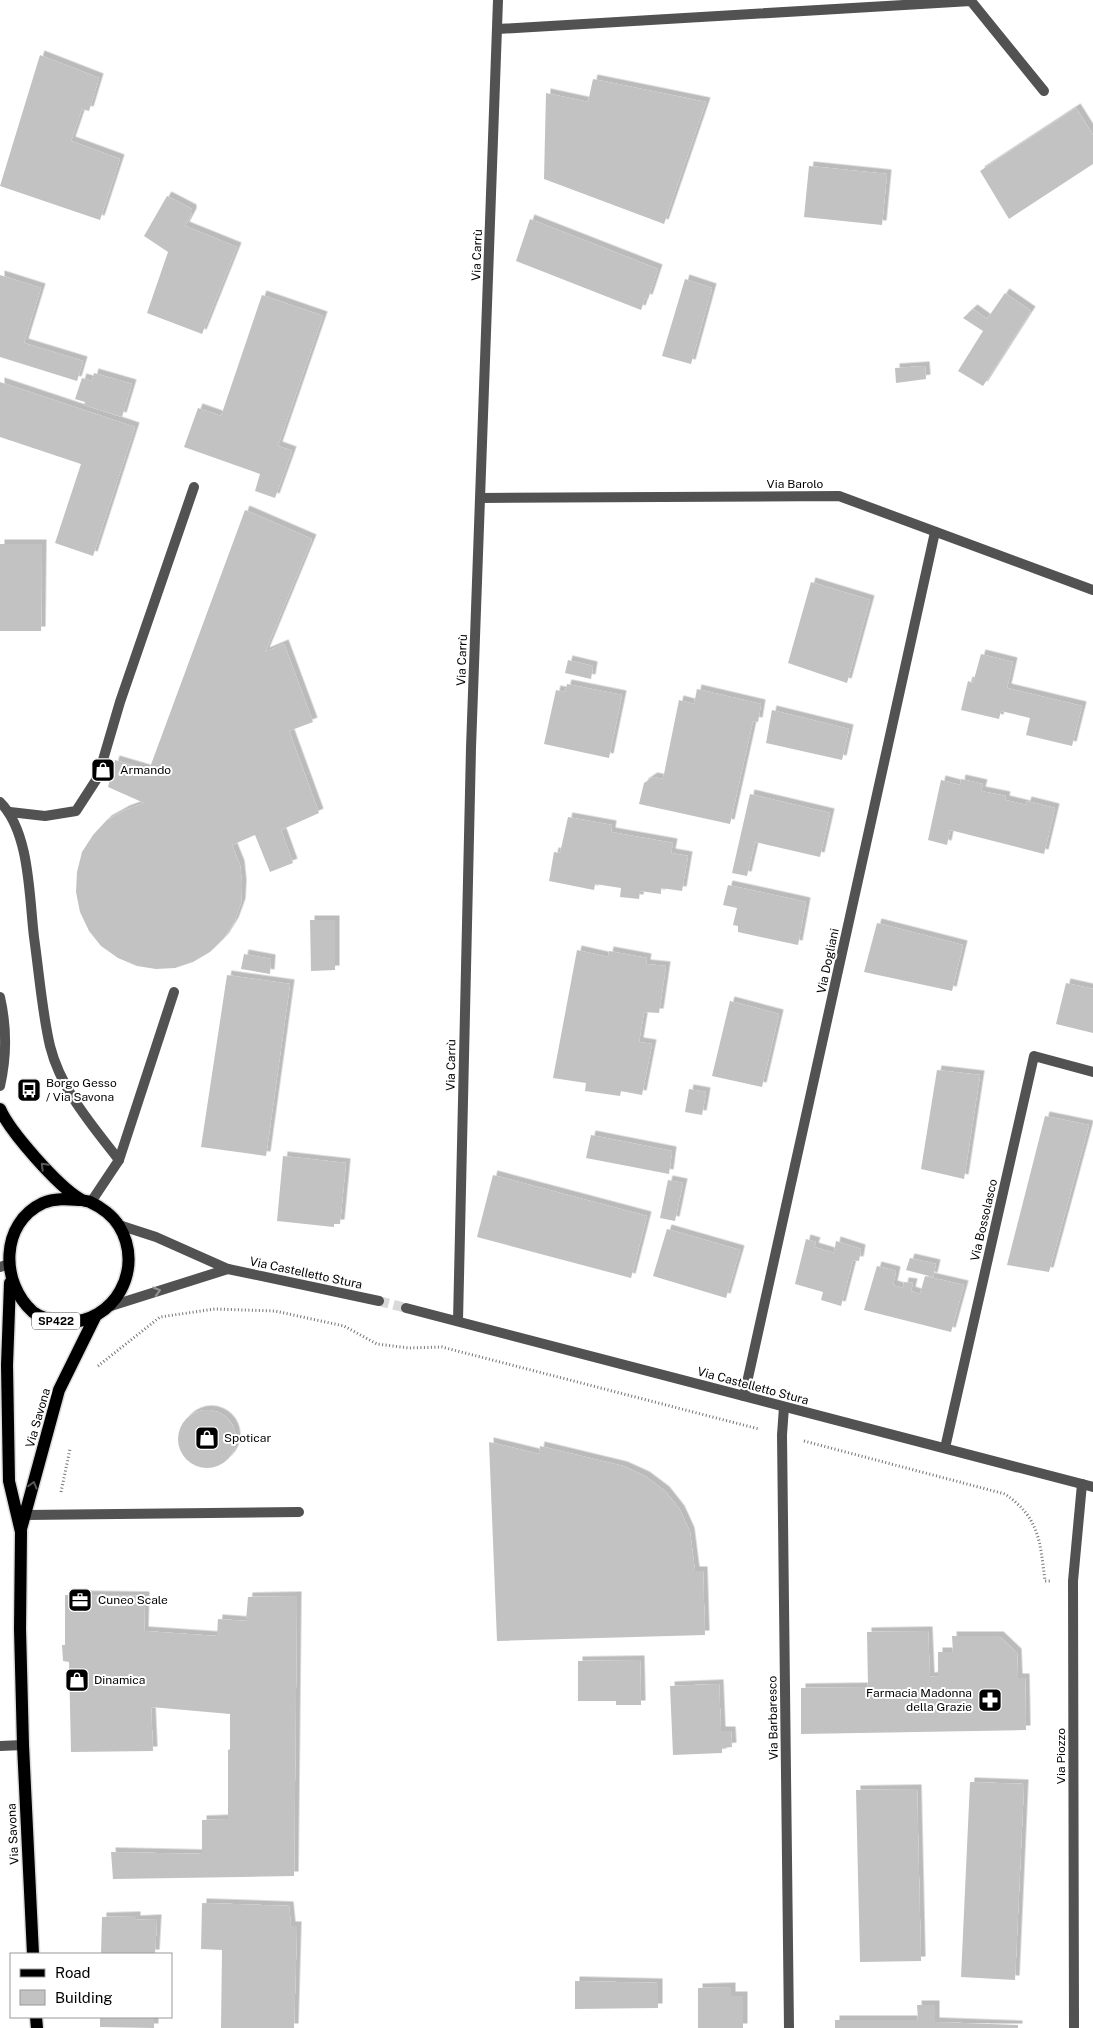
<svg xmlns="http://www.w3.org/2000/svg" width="1093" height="2028" font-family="'Public Sans',sans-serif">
	<defs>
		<filter id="shadow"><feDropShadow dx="4.5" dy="-4.5" stdDeviation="0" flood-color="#0004"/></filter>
	</defs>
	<rect width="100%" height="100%" fill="#fff"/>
	<g fill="#c2c2c2" filter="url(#shadow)">
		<polygon points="40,55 99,78 89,111 82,109 71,141 120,159 100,220 0,186"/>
		<polygon points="593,79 706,102 664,224 544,179 546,93 588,102"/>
		<polygon points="1076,108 1093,135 1093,164 1009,219 980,171"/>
		<polygon points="809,166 887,174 882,225 804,217"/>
		<polygon points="167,196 192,209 192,213 185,226 237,247 202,334 147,313 168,252 144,236"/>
		<polygon points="530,219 658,269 648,299 645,298 641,310 516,261"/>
		<polygon points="0,275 41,288 24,343 83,361 77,381 0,357"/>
		<polygon points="685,279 712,288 691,364 662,356"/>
		<polygon points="1005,293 1031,311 983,386 958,371 983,331 963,318 973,309 987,319"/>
		<polygon points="262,295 323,316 278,446 292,451 275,498 255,491 260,474 184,447 198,408 221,416"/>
		<polygon points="925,366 926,379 896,383 895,368"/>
		<polygon points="94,373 132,384 122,417 84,405 85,402 75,399 82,378 92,381"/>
		<polygon points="0,382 135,427 93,556 55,543 81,464 0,437"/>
		<polygon points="245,510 312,539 265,652 284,644 313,722 289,731 319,813 281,830 293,863 270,872 255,835 232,845 240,865 242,884 241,903 234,922 224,938 210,952 193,962 175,968 156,969 137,966 118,958 101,946 89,931 80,912 76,892 77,872 82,852 93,835 107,820 125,810 144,803 108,787 115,760 149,770"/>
		<polygon points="0,544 42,544 41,631 0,631"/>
		<polygon points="811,582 870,600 847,683 788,663"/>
		<polygon points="981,654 1013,662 1007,688 1082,706 1072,746 1026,735 1030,718 1001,711 999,719 961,710 968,681 973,683"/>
		<polygon points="568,660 593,666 591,679 565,673"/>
		<polygon points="567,684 622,695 609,758 544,744 556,690 565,692"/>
		<polygon points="697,689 761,704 758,722 753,721 730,824 639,804 644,783 653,777 663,779 679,700 694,704"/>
		<polygon points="772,710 849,729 842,760 766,743"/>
		<polygon points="961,779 983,784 981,791 1006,796 1005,800 1026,805 1027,801 1055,808 1044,854 950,830 947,845 928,840 941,780 960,785"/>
		<polygon points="750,794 830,813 820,857 755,842 747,876 732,873"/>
		<polygon points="568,817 612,825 611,832 673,843 671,853 688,856 682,891 661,888 661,894 640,891 639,899 620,897 621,888 595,884 594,890 549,881 554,852 560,853"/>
		<polygon points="728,885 806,902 798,945 738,932 738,926 733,925 737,908 723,905"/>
		<polygon points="310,920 335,920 335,970 311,971"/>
		<polygon points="877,923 963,945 952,991 864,972"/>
		<polygon points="577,950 608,957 609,951 647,958 646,964 666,966 659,1013 644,1012 639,1042 652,1044 642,1095 621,1091 620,1096 585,1091 586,1083 553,1078"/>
		<polygon points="244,954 271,959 270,974 241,969"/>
		<polygon points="227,975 290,984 266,1156 201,1147"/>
		<polygon points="1066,983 1093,989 1093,1033 1056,1024"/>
		<polygon points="730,1001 779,1014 762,1087 712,1076"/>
		<polygon points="937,1070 980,1075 964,1179 921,1169"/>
		<polygon points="689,1089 706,1092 702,1115 685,1112"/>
		<polygon points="1045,1116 1089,1125 1049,1272 1007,1265"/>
		<polygon points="591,1135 672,1151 669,1174 586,1158"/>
		<polygon points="283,1156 346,1163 340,1224 334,1224 334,1227 277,1221"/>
		<polygon points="493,1175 647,1216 631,1278 477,1237"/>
		<polygon points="668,1180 683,1183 675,1221 660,1218"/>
		<polygon points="667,1229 740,1250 726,1298 653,1276"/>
		<polygon points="806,1239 816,1242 814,1247 834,1253 836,1241 861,1249 859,1261 853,1260 841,1306 821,1300 823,1292 795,1284"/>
		<polygon points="910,1258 936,1264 933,1277 906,1270"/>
		<polygon points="877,1266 896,1271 893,1285 903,1288 904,1282 913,1283 911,1291 920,1294 925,1276 964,1285 951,1332 864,1310"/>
		<circle cx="207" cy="1439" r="29"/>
		<polygon points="489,1442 539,1454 540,1446 623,1466 645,1476 665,1491 680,1510 690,1532 695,1571 703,1571 705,1635 497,1641"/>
		<polygon points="65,1595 145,1596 144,1631 217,1636 218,1619 246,1621 248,1597 297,1596 294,1876 113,1879 111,1852 202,1854 202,1820 228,1819 228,1750 230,1749 230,1714 151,1707 153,1751 71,1752 69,1662 63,1661 62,1645 65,1645"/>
		<polygon points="928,1631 930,1677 938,1676 938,1652 953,1652 952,1636 999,1636 1017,1653 1018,1678 1025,1678 1026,1730 801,1734 801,1688 868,1687 867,1632"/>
		<polygon points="640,1660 641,1705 616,1705 616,1701 578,1701 578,1661"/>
		<polygon points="719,1684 721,1731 731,1731 732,1747 722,1748 722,1753 673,1755 670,1686"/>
		<polygon points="970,1782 1024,1784 1015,1980 961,1977"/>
		<polygon points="917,1789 921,1961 860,1962 856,1790"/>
		<polygon points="202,1903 289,1906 291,1926 297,1926 294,2028 221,2028 222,1950 201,1949"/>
		<polygon points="136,1916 136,1920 157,1919 155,1954 101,1954 102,1917"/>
		<polygon points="575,1981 658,1983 658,2008 575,2009"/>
		<polygon points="731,1987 731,1996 743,1996 743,2028 698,2028 698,1988"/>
		<polygon points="917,2005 935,2005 935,2022 1018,2025 1018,2028 835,2028 835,2020 918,2020"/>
		<polygon points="100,2017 154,2017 154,2028 100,2027"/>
	</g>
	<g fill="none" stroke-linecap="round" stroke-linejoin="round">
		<polyline stroke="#d9d9d9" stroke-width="10" stroke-dasharray="10 5" stroke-linecap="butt" points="379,1301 406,1308"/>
		<g stroke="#dbdbdb" stroke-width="15">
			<g id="primary">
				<path d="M0,1109c10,23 58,77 80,90 3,2 7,2 10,3 11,5 23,14 29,24 26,42 -4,98 -54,96 -10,-1 -23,-3 -32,-10 -33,-29 -33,-89 10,-109 12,-5 24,-4 37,-3"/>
				<polyline points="10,1283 7,1365 9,1481 21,1532 20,1629 23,1745 33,1954"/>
				<polyline points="21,1529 59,1390 95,1317"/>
				<polyline points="36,2017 37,2028"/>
			</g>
		</g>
		<g stroke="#747474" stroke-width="3" stroke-dasharray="1 2.5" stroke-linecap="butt">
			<polyline points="98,1366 160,1317 215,1309 275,1311 344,1326 377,1344 409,1348 442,1347 759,1429"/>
			<path d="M804,1441l201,53c35,24 35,48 40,87h5"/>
			<polyline points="61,1492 70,1449"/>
		</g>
		<g stroke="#525252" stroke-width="10">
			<polyline points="498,29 971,1 1044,91"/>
			<path d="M0,802c30,30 29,94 34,135 5,35 8,75 16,109 11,44 42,79 69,114"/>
			<polyline points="10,812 45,816 76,811 98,777 120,702 194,487"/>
			<path d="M0,997c7,31 7,59 0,89"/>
			<polyline points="91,1202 119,1160 174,992"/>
			<polyline points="0,1267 6,1265"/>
			<polyline points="25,1515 299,1512"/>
		</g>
		<g stroke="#525252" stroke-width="10">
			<polyline points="481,498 839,496 1093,590"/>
			<polyline points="458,1321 471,748 498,0"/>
			<polyline points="744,1396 935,532"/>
			<polyline points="784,1407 782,1435 789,2028"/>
			<polyline points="945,1448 1034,1056 1093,1072"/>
			<polyline points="0,1746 23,1745"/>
			<polyline points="1074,2028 1073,1581 1082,1484"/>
		</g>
		<g stroke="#525252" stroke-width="10">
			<polyline points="119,1225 156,1237 228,1269 379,1301"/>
			<polyline points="111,1306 228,1269"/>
			<polyline points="406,1308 1093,1487"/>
		</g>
		<use href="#primary" stroke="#000" stroke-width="12"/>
	</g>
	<defs><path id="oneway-chevron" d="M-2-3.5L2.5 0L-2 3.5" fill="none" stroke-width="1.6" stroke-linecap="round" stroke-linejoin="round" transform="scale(1.25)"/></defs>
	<g stroke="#595959">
		<use href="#oneway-chevron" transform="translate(44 1166) rotate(-135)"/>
		<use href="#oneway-chevron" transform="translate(33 1485) rotate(-75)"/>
	</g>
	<use stroke="#979797" href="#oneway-chevron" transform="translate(157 1291) rotate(-17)"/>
	<defs>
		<g id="shop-square" transform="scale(1.25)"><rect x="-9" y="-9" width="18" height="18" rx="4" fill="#000" stroke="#fff"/><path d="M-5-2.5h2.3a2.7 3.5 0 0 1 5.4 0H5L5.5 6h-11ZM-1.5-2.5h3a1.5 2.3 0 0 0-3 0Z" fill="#fff"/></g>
		<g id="bus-square" transform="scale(1.25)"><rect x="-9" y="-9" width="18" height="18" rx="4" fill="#000" stroke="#fff"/><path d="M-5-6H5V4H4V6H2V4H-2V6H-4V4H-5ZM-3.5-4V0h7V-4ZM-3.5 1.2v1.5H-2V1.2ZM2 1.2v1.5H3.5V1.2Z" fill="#fff"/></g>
		<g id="office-square" transform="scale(1.25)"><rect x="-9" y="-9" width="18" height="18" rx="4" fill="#000" stroke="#fff"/><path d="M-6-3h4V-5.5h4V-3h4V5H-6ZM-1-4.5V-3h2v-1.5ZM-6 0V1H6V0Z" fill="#fff"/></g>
		<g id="pharmacy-square" transform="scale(1.25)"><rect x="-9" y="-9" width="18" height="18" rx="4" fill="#000" stroke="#fff"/><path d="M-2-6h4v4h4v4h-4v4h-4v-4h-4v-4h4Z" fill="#fff"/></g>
	</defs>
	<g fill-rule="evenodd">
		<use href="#shop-square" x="103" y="770"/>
		<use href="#bus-square" x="29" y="1090"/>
		<use href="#shop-square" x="207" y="1438"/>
		<use href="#office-square" x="80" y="1600"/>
		<use href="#shop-square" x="77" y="1680"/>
		<use href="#pharmacy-square" x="990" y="1700"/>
	</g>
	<g text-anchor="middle" stroke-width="4" stroke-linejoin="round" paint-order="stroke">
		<rect fill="#fff" stroke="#4c4c4c" stroke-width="1" x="32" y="1312.5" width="48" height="17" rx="4"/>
		<g font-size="11" font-weight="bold" fill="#000">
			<text x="56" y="1325">SP422</text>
		</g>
		<g font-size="12" fill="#000" stroke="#fff">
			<text transform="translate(477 255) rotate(-88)" y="4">Via Carrù</text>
			<text x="795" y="488">Via Barolo</text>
			<text transform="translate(462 660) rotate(-88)" y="4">Via Carrù</text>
			<text transform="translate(828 961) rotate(-78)" y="4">Via Dogliani</text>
			<text transform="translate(451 1065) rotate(-89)" y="4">Via Carrù</text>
			<text transform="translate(984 1220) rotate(-77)" y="4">Via Bossolasco</text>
			<text transform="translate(306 1273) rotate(12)" y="4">Via Castelletto Stura</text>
			<text transform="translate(753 1386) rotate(15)" y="4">Via Castelletto Stura</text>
			<text transform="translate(38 1418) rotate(-74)" y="4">Via Savona</text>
			<text transform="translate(773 1718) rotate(-91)" y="4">Via Barbaresco</text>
			<text transform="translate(1061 1756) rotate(-90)" y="4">Via Piozzo</text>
			<text transform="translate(13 1834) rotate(-93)" y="4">Via Savona</text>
		</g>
		<g font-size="12" fill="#000" stroke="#fff" text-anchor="start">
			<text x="120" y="774">Armando</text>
			<text x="46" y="1087">Borgo Gesso<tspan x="46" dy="14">/ Via Savona</tspan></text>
			<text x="224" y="1442">Spoticar</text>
			<text x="98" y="1604">Cuneo Scale</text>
			<text x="94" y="1684">Dinamica</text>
			<text x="972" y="1697" text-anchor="end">Farmacia Madonna<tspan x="972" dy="14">della Grazie</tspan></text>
		</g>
	</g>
	<rect x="10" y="1953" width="162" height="65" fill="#ffffff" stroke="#999999"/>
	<rect x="20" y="1969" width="25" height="8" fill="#000000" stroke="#999999"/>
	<text x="55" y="1978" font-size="15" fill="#000000">Road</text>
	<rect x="20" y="1990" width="25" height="15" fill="#c2c2c2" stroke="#999999"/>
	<text x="55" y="2003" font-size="15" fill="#000000">Building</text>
</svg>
